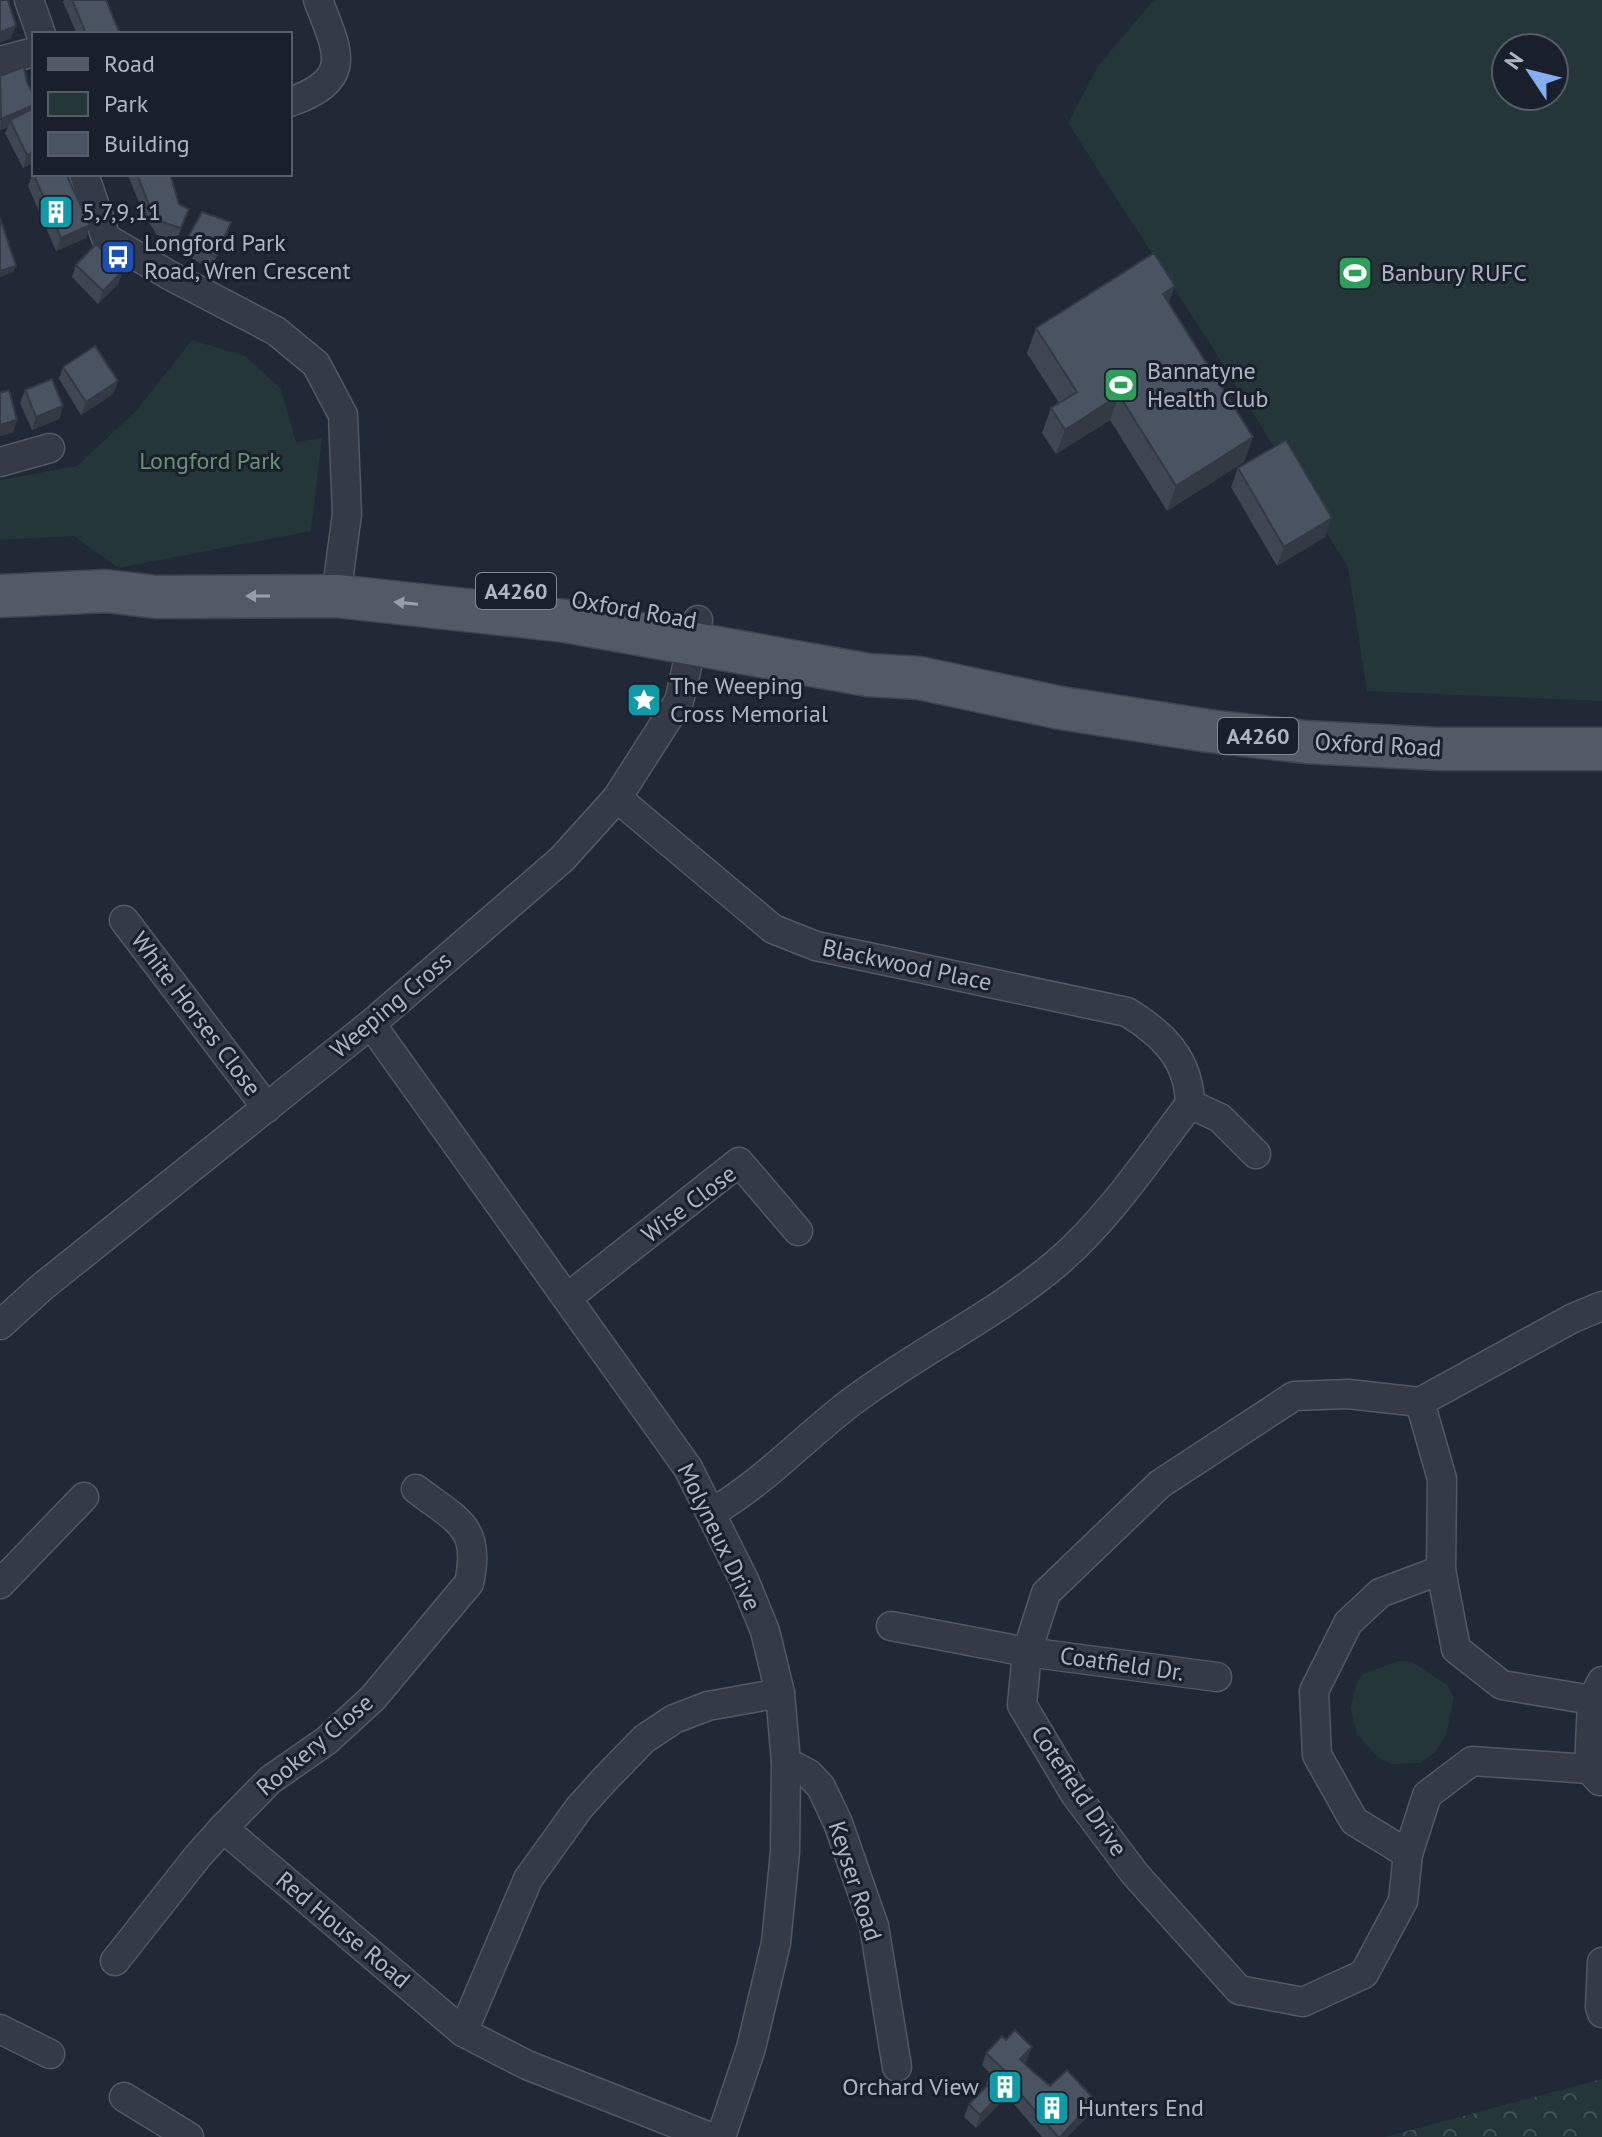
<svg xmlns="http://www.w3.org/2000/svg" width="1602" height="2137" font-family="'PT Sans',sans-serif">
	<defs>
		<pattern id="forest-crowns" width="20" height="18" patternUnits="userSpaceOnUse" patternTransform="scale(2)"><rect width="20" height="18" fill="#243638"/><path d="M2 6a3 3 0 1 1 6 0M12 15a3 3 0 1 1 6 0" fill="none" stroke="#415153"/></pattern>
	</defs>
	<rect width="100%" height="100%" fill="#212936"/>
	<polygon fill="url(#forest-crowns)" points="1602,2079 1602,2137 1385,2137"/>
	<g fill="#243638" fill-rule="evenodd">
		<path d="M1154,0h448v701l-235,-10 -19,-124 -136,-220 -144,-224 30,-57zM1506,48h48v48h-48z"/>
		<polygon points="192,340 245,356 281,389 296,442 322,438 311,531 118,568 74,536 0,540 0,480 77,466 137,410"/>
		<polygon points="1398,1661 1412,1662 1448,1686 1454,1697 1446,1735 1435,1752 1421,1763 1391,1764 1378,1757 1357,1734 1350,1708 1357,1682 1363,1674"/>
	</g>
	<g fill="none" stroke-linecap="round" stroke-linejoin="round">
		<g stroke="#525964" stroke-width="31">
			<g id="street">
				<polyline points="29,0 41,34"/>
				<polyline points="0,61 34,52"/>
				<path d="M290,102c65,-23 48,-50 28,-102"/>
				<polyline points="84,174 106,238 169,275 276,331 316,364 343,415 347,514 336,596"/>
				<polyline points="0,462 50,448"/>
				<path d="M617,798l156,131 43,17 311,66c36,22 62,47 63,92 -42,55 -80,113 -133,159 -64,54 -141,90 -207,140 -47,36 -87,80 -139,110"/>
				<polyline points="124,920 267,1108"/>
				<polyline points="371,1024 688,1468 745,1582 765,1631 780,1693 786,1762 785,1852 776,1943 751,2048 721,2137"/>
				<polyline points="1190,1104 1220,1118 1256,1154"/>
				<polyline points="567,1298 739,1162 798,1231"/>
				<polyline points="0,1325 42,1287 371,1024 562,859 617,798 679,701 698,620"/>
				<polyline points="1420,1402 1442,1479 1441,1570"/>
				<polyline points="0,1584 84,1497"/>
				<polyline points="891,1626 1027,1652 1217,1677"/>
				<polyline points="786,1762 809,1774 821,1787 838,1823 874,1926 897,2067"/>
				<polyline points="1589,1769 1472,1761 1427,1795 1408,1854 1354,1821 1317,1755 1314,1691 1348,1623 1380,1593 1441,1570 1456,1649 1502,1685 1592,1700"/>
				<polyline points="1600,1781 1589,1769 1592,1700 1602,1681"/>
				<polyline points="223,1828 463,2032"/>
				<polyline points="1408,1854 1403,1901 1364,1974 1303,2002 1239,1990 1135,1874 1075,1794 1022,1705 1027,1652 1046,1593 1160,1484 1294,1396 1348,1394 1420,1402 1573,1318 1602,1306"/>
				<path d="M115,1961l83,-105 25,-28 47,-48 56,-39 47,-43 96,-115c13,-57 -13,-63 -53,-94"/>
				<polyline points="1602,1962 1600,2007 1602,2013"/>
				<polyline points="0,2029 50,2054"/>
				<polyline points="124,2097 189,2137"/>
				<polyline points="710,2137 527,2065 463,2032 528,1879 579,1808 606,1778 644,1739 674,1719 708,1706 780,1693"/>
			</g>
		</g>
		<g stroke="#3e4450" stroke-width="45">
			<polyline id="primary" points="0,596 106,591 156,597 336,596 566,621 868,675 919,678 1061,708 1209,731 1306,742 1439,749 1602,749"/>
		</g>
		<use href="#street" stroke="#343b46" stroke-width="28"/>
		<use href="#primary" stroke="#525a66" stroke-width="42"/>
	</g>
	<g fill="#3f4753">
		<polygon points="64,0 106,0 120,34 77,34 63,2"/>
		<polygon points="0,76 27,82 34,97 34,162 23,168 5,133 8,127 0,130"/>
		<polygon points="33,173 90,225 86,238 56,251 28,186"/>
		<polygon points="130,174 170,174 184,222 176,241 157,235 145,217 129,178"/>
		<polygon points="231,222 211,270 182,252 187,239"/>
		<polygon points="76,265 123,271 118,284 98,304 72,277"/>
		<polygon points="1169,303 1244,462 1167,511 1110,420 1056,454 1042,433 1051,408 1059,403 1027,353 1036,328"/>
		<polygon points="63,367 118,381 113,394 81,415 59,379"/>
		<polygon points="25,390 63,406 59,419 32,430 20,403"/>
		<polygon points="1238,468 1325,537 1277,566 1231,487"/>
		<polygon points="1006,2040 1027,2060 1024,2063 1050,2086 1095,2100 1091,2113 1067,2137 1042,2137 1013,2103 1013,2090 976,2128 964,2117 969,2104 985,2088 988,2079 992,2075 982,2065 986,2053"/>
	</g>
	<g fill="#333a44">
		<polygon points="16,26 11,38 0,43 0,32"/>
		<polygon points="34,105 34,112 10,120 8,127 0,130 1,119"/>
		<polygon points="34,152 34,162 23,168 27,155"/>
		<polygon points="90,225 86,238 56,251 61,238"/>
		<polygon points="16,266 14,272 0,277 0,271"/>
		<polygon points="123,271 118,284 98,304 103,291"/>
		<polygon points="1175,286 1166,311 1163,294"/>
		<polygon points="118,381 113,394 81,415 86,402"/>
		<polygon points="1119,395 1110,420 1056,454 1065,430"/>
		<polygon points="63,406 59,419 32,430 36,417"/>
		<polygon points="17,420 13,433 0,436 0,425"/>
		<polygon points="1253,437 1244,462 1167,511 1176,486"/>
		<polygon points="1332,518 1325,537 1277,566 1284,547"/>
		<polygon points="1032,2047 1027,2060 1015,2072 1020,2059"/>
		<polygon points="1018,2077 1013,2090 976,2128 980,2115"/>
		<polygon points="1095,2100 1091,2113 1067,2137 1060,2137"/>
	</g>
	<g fill="#495361" stroke="#333a44" stroke-width="2">
		<polygon points="0,0 8,0 16,26 0,32"/>
		<polygon points="72,0 106,0 120,34 86,34"/>
		<polygon points="24,67 27,82 34,97 34,105 1,119 0,76"/>
		<polygon points="34,108 34,152 27,155 10,120"/>
		<polygon points="33,173 66,174 90,225 61,238"/>
		<polygon points="137,174 170,174 179,204 189,209 181,228 162,222 149,205"/>
		<polygon points="202,212 231,222 216,257 187,239"/>
		<polygon points="0,218 16,266 0,271"/>
		<polygon points="96,244 123,271 103,291 76,265"/>
		<polygon points="1154,253 1175,286 1163,294 1253,437 1176,486 1119,395 1065,430 1051,408 1077,392 1036,328"/>
		<polygon points="95,346 118,381 86,402 63,367"/>
		<polygon points="52,379 63,406 36,417 25,390"/>
		<polygon points="9,390 17,420 0,425 0,393"/>
		<polygon points="1286,440 1332,518 1284,547 1238,468"/>
		<polygon points="1015,2030 1032,2047 1020,2059 1028,2067 1050,2086 1067,2070 1095,2100 1060,2137 1058,2137 1018,2091 1018,2077 980,2115 969,2104 991,2082 988,2079 995,2072 998,2076 1004,2070 986,2053 1002,2036 1006,2040"/>
	</g>
	<defs><path id="oneway-solid" d="M-6-.8H1V-3.2L6.5 0L1 3.2V.8H-6Z" transform="scale(2)"/></defs>
	<g fill="#979fac">
		<use href="#oneway-solid" transform="translate(258 596) rotate(180)"/>
		<use href="#oneway-solid" transform="translate(406 603) rotate(-174)"/>
	</g>
	<defs>
		<g id="building-square" transform="scale(1.8)"><rect x="-9" y="-9" width="18" height="18" rx="4" fill="#0f9aa8" stroke="#1a202b"/><path d="M-4-6H4V6H1V3H-1V6H-4ZM-2.5-4.3h1.7v1.8h-1.7ZM.8-4.3h1.7v1.8H.8ZM-2.5-1h1.7V.8h-1.7ZM.8-1h1.7V.8H.8Z" fill="#fff"/></g>
		<g id="bus-square" transform="scale(1.8)"><rect x="-9" y="-9" width="18" height="18" rx="4" fill="#1a4fb4" stroke="#1a202b"/><path d="M-5-6H5V4H4V6H2V4H-2V6H-4V4H-5ZM-3.5-4V0h7V-4ZM-3.5 1.2v1.5H-2V1.2ZM2 1.2v1.5H3.5V1.2Z" fill="#fff"/></g>
		<g id="stadium-square" transform="scale(1.8)"><rect x="-9" y="-9" width="18" height="18" rx="4" fill="#2e9e5b" stroke="#1a202b"/><path d="M0-5a6.5 5 0 1 0 0 10a6.5 5 0 1 0 0-10ZM-3.5-1.8h7v3.6h-7Z" fill="#fff"/></g>
		<g id="sight-square" transform="scale(1.8)"><rect x="-9" y="-9" width="18" height="18" rx="4" fill="#0f9aa8" stroke="#1a202b"/><path d="M0-6L1.8-2.2L6-1.7L2.9 1.2L3.7 5.4L0 3.3L-3.7 5.4L-2.9 1.2L-6-1.7L-1.8-2.2Z" fill="#fff"/></g>
	</defs>
	<g fill-rule="evenodd">
		<use href="#building-square" x="56" y="212"/>
		<use href="#bus-square" x="118" y="257"/>
		<use href="#stadium-square" x="1355" y="273"/>
		<use href="#stadium-square" x="1121" y="385"/>
		<use href="#sight-square" x="644" y="700"/>
		<use href="#building-square" x="1005" y="2087"/>
		<use href="#building-square" x="1052" y="2108"/>
	</g>
	<g text-anchor="middle" stroke-width="6" stroke-linejoin="round" paint-order="stroke">
		<g fill="#1a202b" stroke="#828995" stroke-width="2">
			<rect x="476" y="573" width="80" height="36" rx="6"/>
			<rect x="1218" y="718" width="80" height="36" rx="6"/>
		</g>
		<g font-size="22" font-weight="bold" fill="#aeb6c3">
			<text x="516" y="599">A4260</text>
			<text x="1258" y="744">A4260</text>
		</g>
		<g font-size="24" fill="#aeb6c3" stroke="#1a202b" text-anchor="start">
			<text x="82" y="220">5,7,9,11</text>
			<text x="144" y="251">Longford Park<tspan x="144" dy="28">Road, Wren Crescent</tspan></text>
			<text x="1381" y="281">Banbury RUFC</text>
			<text x="1147" y="379">Bannatyne<tspan x="1147" dy="28">Health Club</tspan></text>
			<text x="670" y="694">The Weeping<tspan x="670" dy="28">Cross Memorial</tspan></text>
			<text x="979" y="2095" text-anchor="end">Orchard View</text>
			<text x="1078" y="2116">Hunters End</text>
		</g>
		<g font-size="24" fill="#689272" stroke="#1a202b">
			<text x="210" y="469">Longford Park</text>
		</g>
		<g font-size="24" fill="#aeb6c3" stroke="#1a202b">
			<text transform="translate(634 610) rotate(10)" y="8">Oxford Road</text>
			<text transform="translate(1378 745) rotate(3)" y="8">Oxford Road</text>
			<text transform="translate(907 965) rotate(12)" y="8">Blackwood Place</text>
			<text transform="translate(391 1005) rotate(-40)" y="8">Weeping Cross</text>
			<text transform="translate(196 1014) rotate(53)" y="8">White Horses Close</text>
			<text transform="translate(689 1204) rotate(-37)" y="8">Wise Close</text>
			<text transform="translate(719 1537) rotate(64)" y="8">Molyneux Drive</text>
			<text transform="translate(1122 1664) rotate(8)" y="8">Coatfield Dr.</text>
			<text transform="translate(315 1745) rotate(-40)" y="8">Rookery Close</text>
			<text transform="translate(1079 1791) rotate(56)" y="8">Cotefield Drive</text>
			<text transform="translate(855 1881) rotate(72)" y="8">Keyser Road</text>
			<text transform="translate(343 1930) rotate(40)" y="8">Red House Road</text>
		</g>
	</g>
	<rect x="32" y="32" width="260" height="144" fill="#1a202b" stroke="#555c68" stroke-width="2"/>
	<rect x="48" y="58" width="40" height="12" fill="#525a66" stroke="#555c68" stroke-width="2"/>
	<text x="104" y="72" font-size="24" fill="#aeb6c3">Road</text>
	<rect x="48" y="92" width="40" height="24" fill="#243638" stroke="#555c68" stroke-width="2"/>
	<text x="104" y="112" font-size="24" fill="#aeb6c3">Park</text>
	<rect x="48" y="132" width="40" height="24" fill="#495361" stroke="#555c68" stroke-width="2"/>
	<text x="104" y="152" font-size="24" fill="#aeb6c3">Building</text>
	<g transform="translate(1530 72) rotate(305)"><circle r="38" fill="#1a202b" stroke="#555c68" stroke-width="2"/>
	<path d="M0-6L14 30L0 20L-14 30Z" fill="#85adf1"/>
	<text y="-12" font-size="22" font-weight="bold" text-anchor="middle" fill="#aeb6c3">N</text>
	</g>
</svg>
